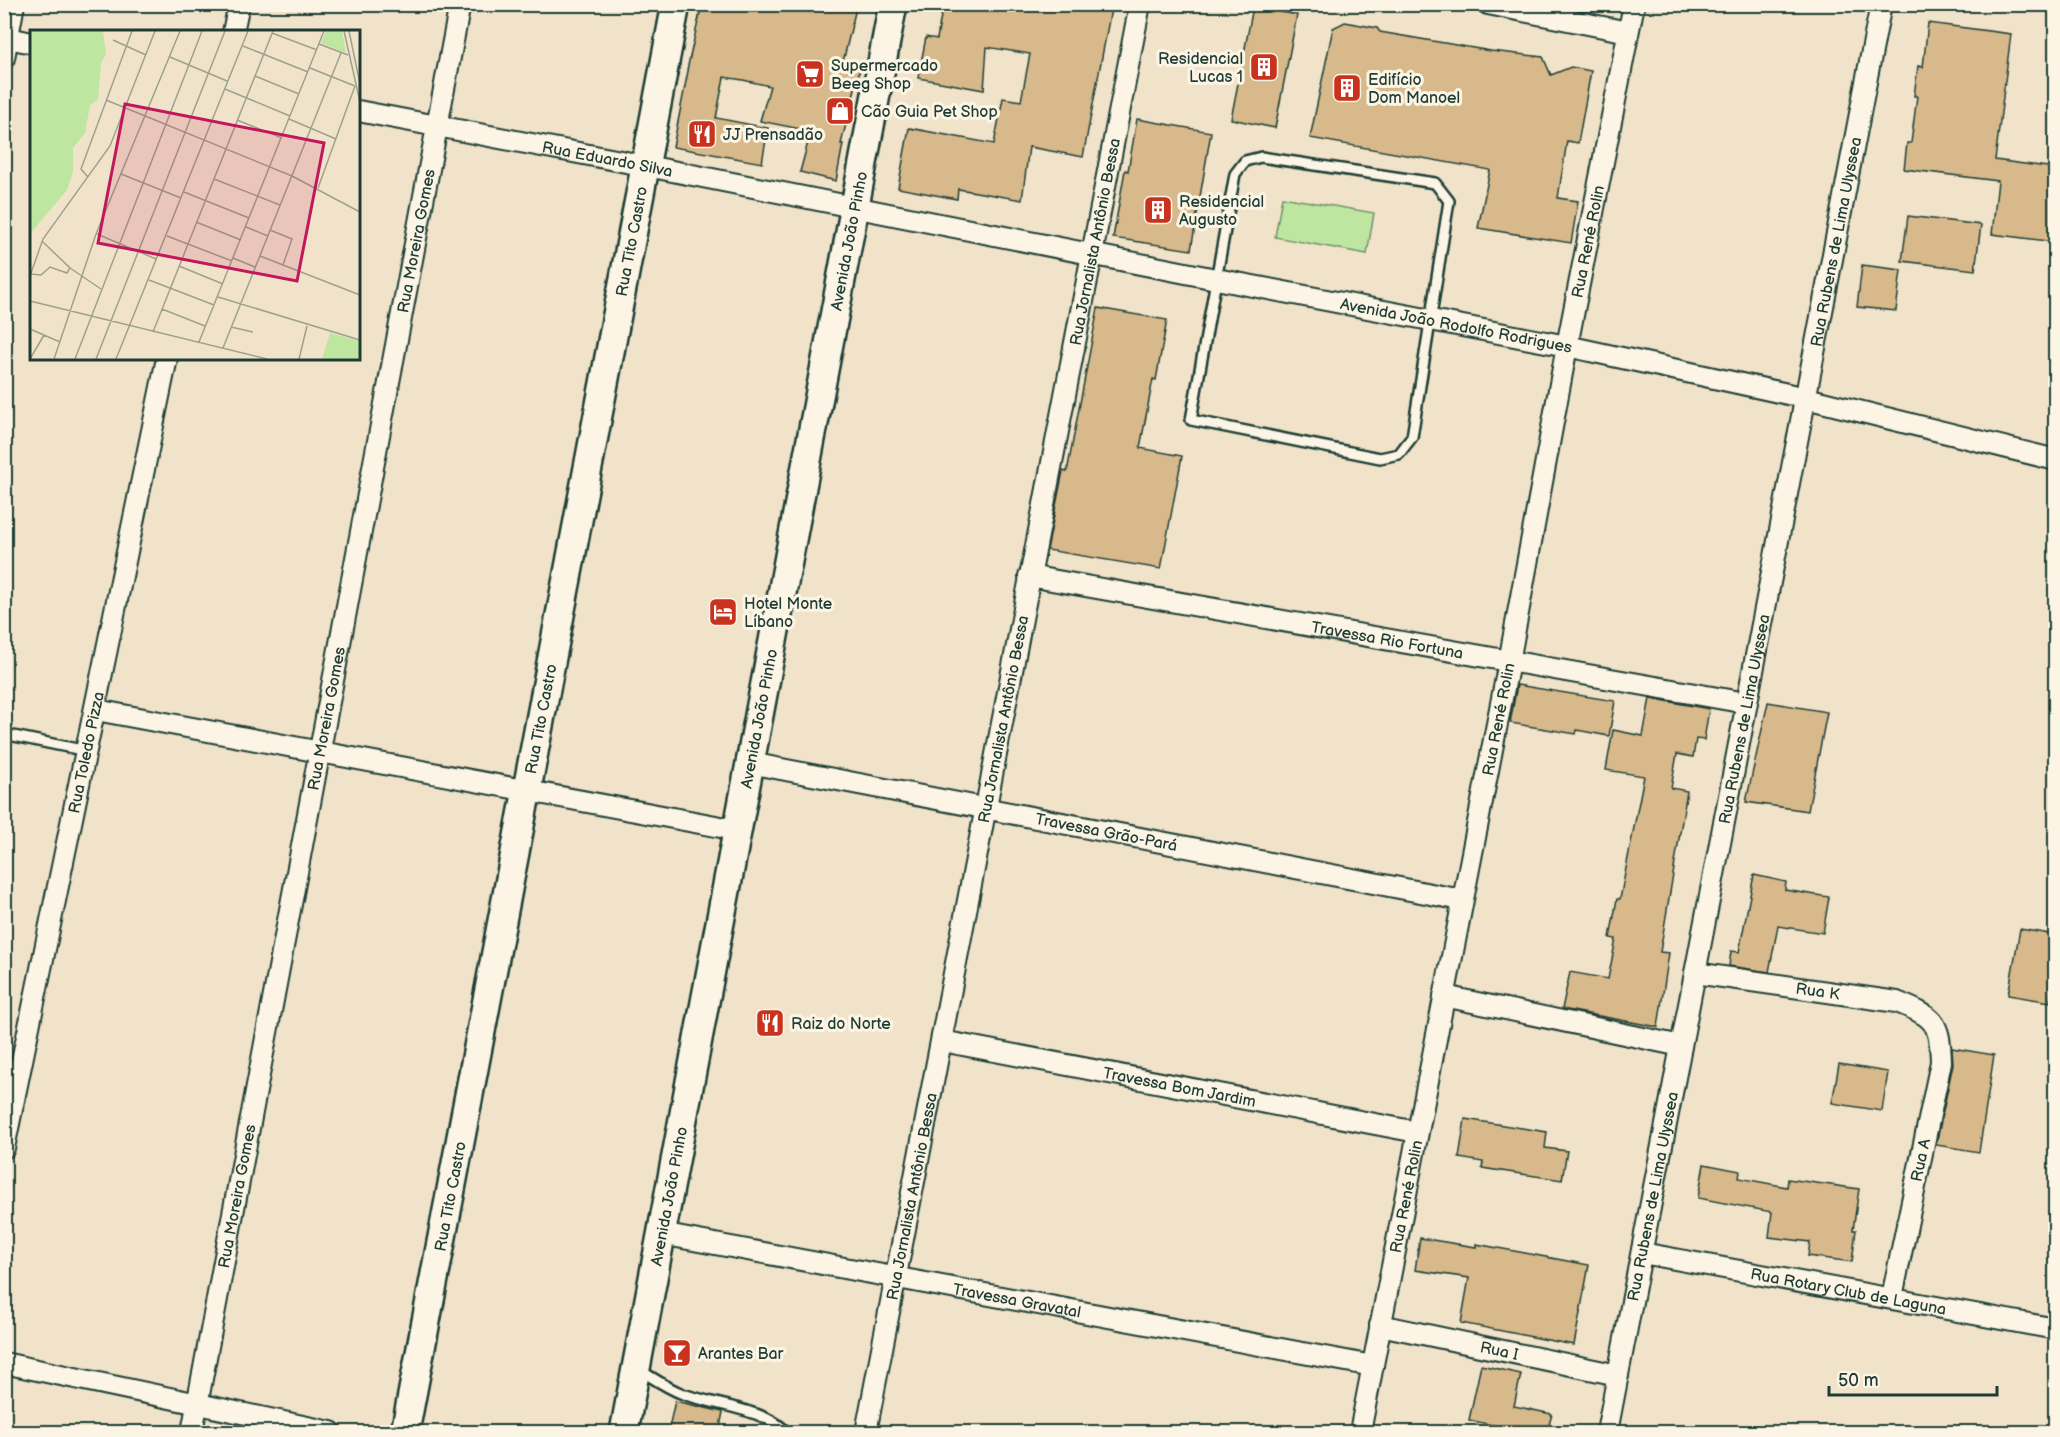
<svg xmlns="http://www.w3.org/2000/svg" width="2060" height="1437" font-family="'Balsamiq Sans',sans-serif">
	<rect width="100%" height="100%" fill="#f1e3ca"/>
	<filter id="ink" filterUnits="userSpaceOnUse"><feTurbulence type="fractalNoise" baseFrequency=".0167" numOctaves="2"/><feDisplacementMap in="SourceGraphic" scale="12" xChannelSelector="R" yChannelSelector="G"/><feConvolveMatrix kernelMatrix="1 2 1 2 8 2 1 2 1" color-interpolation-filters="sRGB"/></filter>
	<g filter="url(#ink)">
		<polygon fill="#bfe6a1" stroke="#6f926a" stroke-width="1.5" points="1282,197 1374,213 1367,254 1275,237"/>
		<g fill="#d7b98b" stroke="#1f3d34" stroke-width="1.5">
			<polygon points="702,4 756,4 809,12 811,4 857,4 843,62 861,65 841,144 843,144 836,181 800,172 811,131 760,121 770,86 743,80 724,77 716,118 768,128 762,163 673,147 688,71 687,70"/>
			<polygon points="943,4 1112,4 1083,157 1029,147 1022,200 958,189 957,199 898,188 909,128 994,144 1003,98 1021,101 1030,54 987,47 984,90 918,78 926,37 937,39"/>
			<polygon points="1253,7 1297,15 1275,128 1231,119"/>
			<polygon points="1345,22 1377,28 1380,32 1491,51 1543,57 1551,75 1571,67 1591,71 1578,143 1567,141 1558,198 1578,201 1571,243 1478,228 1490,170 1310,138 1333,28"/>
			<polygon points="1928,23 2011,34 1995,160 2055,168 2055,242 1992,234 1998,181 1904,169 1907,143 1911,143 1917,96 1914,96 1918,66 1923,67"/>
			<polygon points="1137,119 1211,132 1191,250 1113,238 1125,170 1128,171"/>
			<polygon points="1908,216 1981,225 1975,270 1902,261"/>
			<polygon points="1862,265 1901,270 1896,311 1857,307"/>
			<polygon points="1098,308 1167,320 1156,380 1153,379 1140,448 1182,456 1161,569 1047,550 1063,471 1067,472"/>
			<polygon points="1517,685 1615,701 1609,736 1577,730 1576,734 1510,723"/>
			<polygon points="1650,698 1709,709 1704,740 1696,739 1693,757 1677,754 1671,788 1687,791 1660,952 1669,953 1658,1027 1562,1009 1570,972 1608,979 1616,939 1610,938 1617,899 1620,899 1644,776 1606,770 1613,730 1643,736"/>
			<polygon points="1768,702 1827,712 1808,811 1746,802"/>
			<polygon points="1754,875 1786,882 1785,890 1829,897 1823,933 1778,926 1769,972 1729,966 1731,951 1739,952"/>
			<polygon points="2020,929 2055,935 2055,974 2050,1002 2008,995"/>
			<polygon points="1952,1048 1994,1055 1979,1152 1936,1145 1953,1064"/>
			<polygon points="1839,1064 1888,1072 1882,1111 1832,1103"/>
			<polygon points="1465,1119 1547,1132 1545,1148 1567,1151 1562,1180 1482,1168 1483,1162 1459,1158"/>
			<polygon points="1704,1164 1740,1171 1739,1178 1787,1187 1788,1179 1859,1189 1853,1230 1856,1230 1852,1262 1808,1256 1810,1242 1769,1237 1772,1212 1698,1198"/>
			<polygon points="1420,1238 1476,1247 1476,1244 1589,1265 1574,1345 1461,1323 1469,1278 1415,1270"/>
			<polygon points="1481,1365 1521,1374 1514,1406 1552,1414 1547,1432 1496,1432 1497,1426 1469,1420"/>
			<polygon points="675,1401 723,1412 719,1432 668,1432"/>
		</g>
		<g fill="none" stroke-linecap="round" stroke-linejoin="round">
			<g stroke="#1f3d34" stroke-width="14">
				<g id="service">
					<polygon points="1261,157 1435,183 1449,201 1412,437 1399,454 1380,458 1191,420 1235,174 1245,161"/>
					<polyline points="4,734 87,751"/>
					<path d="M638,1369c15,9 29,19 45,25 28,10 85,16 103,38"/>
				</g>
			</g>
			<g stroke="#1f3d34" stroke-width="24">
				<g id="minor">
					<polyline points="1488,4 1628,32"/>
					<polyline points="233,32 239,4"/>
					<polyline points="4,37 32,43"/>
					<polyline points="4,58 14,4"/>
					<path id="s1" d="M358,111l289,55 569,113 351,67 239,52 250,62"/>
					<path id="s2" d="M1029,576l717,127"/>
					<polyline points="96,710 737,830"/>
					<path id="s3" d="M750,763l712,137"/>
					<path id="s4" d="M1695,973l202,29c37,15 43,19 44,60l-49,235"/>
					<polyline points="1444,996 1681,1046"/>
					<path id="s5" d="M942,1041l475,91"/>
					<path id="s6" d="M4,1148l163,-790"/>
					<path id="s7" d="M661,1234l712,132"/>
					<path id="s8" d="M1642,1253l414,76"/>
					<path id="s9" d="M1380,1325l238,50"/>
					<polyline points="4,1363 331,1432"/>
					<path id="s10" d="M192,1432l268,-1428"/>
					<path id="s11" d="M866,1432l274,-1428"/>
					<path id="s12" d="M1360,1432l149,-770 58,-316 67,-342"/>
					<path id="s13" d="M1607,1432l274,-1428"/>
				</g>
			</g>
			<g stroke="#1f3d34" stroke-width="32">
				<g id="secondary">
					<path id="s14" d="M405,1432l271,-1428"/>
					<path id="s15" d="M624,1432l269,-1428"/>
				</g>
			</g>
			<use href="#service" stroke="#fcf5e5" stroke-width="9"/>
			<use href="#minor" stroke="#fcf5e5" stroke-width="20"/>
			<use href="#secondary" stroke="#fcf5e5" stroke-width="27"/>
		</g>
	</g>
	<defs>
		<g id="building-square" transform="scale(1.5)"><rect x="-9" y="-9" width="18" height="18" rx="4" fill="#c8321e" stroke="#fcf5e5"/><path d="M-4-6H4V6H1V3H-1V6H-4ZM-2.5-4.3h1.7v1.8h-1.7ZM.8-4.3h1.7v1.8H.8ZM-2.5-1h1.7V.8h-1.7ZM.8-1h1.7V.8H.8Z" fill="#fff"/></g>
		<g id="supermarket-square" transform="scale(1.5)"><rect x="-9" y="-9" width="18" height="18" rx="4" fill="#c8321e" stroke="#fcf5e5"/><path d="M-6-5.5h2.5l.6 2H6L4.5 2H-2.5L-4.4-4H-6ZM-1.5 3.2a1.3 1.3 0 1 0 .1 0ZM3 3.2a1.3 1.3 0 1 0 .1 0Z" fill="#fff"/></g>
		<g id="shop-square" transform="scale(1.5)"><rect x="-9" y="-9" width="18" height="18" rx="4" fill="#c8321e" stroke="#fcf5e5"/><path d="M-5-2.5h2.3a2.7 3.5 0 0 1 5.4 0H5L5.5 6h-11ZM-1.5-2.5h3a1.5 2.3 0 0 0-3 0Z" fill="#fff"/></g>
		<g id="restaurant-square" transform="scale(1.5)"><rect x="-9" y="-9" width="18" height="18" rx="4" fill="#c8321e" stroke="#fcf5e5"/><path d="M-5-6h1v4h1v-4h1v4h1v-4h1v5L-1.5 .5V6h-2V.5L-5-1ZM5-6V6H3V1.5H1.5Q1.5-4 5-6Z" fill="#fff"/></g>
		<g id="hotel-square" transform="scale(1.5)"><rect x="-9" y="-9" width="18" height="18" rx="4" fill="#c8321e" stroke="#fcf5e5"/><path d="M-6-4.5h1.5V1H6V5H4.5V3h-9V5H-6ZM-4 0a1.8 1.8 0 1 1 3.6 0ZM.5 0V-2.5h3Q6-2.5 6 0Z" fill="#fff"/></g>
		<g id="bar-square" transform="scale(1.5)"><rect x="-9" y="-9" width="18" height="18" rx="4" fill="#c8321e" stroke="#fcf5e5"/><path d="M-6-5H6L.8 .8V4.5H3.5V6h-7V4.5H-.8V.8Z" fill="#fff"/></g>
	</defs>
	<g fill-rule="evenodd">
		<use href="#building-square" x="1264" y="67"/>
		<use href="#supermarket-square" x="810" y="74"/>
		<use href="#building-square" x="1347" y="88"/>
		<use href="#shop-square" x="840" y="111"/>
		<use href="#restaurant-square" x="702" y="134"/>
		<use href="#building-square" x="1158" y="210"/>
		<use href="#hotel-square" x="723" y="612"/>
		<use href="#restaurant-square" x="770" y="1023"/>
		<use href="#bar-square" x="677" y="1353"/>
	</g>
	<g text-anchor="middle" stroke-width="6" stroke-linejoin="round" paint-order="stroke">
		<g font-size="16" fill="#1f3d34" stroke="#fcf5e5" text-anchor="start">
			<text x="1243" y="64" text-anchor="end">Residencial<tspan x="1243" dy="18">Lucas 1</tspan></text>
			<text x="831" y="71">Supermercado<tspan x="831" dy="18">Beeg Shop</tspan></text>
			<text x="1368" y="85">Edifício<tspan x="1368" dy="18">Dom Manoel</tspan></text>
			<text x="861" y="117">Cão Guia Pet Shop</text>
			<text x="723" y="140">JJ Prensadão</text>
			<text x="1179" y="207">Residencial<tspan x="1179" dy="18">Augusto</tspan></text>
			<text x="744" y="609">Hotel Monte<tspan x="744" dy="18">Líbano</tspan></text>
			<text x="791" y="1029">Raiz do Norte</text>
			<text x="698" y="1359">Arantes Bar</text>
		</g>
		<g font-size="16" fill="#1f3d34" stroke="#fcf5e5">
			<text dy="6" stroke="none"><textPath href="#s1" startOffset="254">Rua Eduardo Silva</textPath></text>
			<text dy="6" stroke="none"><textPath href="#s10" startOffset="1212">Rua Moreira Gomes</textPath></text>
			<text dy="6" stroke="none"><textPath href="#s14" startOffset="1212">Rua Tito Castro</textPath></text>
			<text dy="6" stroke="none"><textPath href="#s15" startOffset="1212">Avenida João Pinho</textPath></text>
			<text dy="6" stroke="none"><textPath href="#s11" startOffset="1212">Rua Jornalista Antônio Bessa</textPath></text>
			<text dy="6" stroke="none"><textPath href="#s12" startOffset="1212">Rua René Rolin</textPath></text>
			<text dy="6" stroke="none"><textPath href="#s13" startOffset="1212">Rua Rubens de Lima Ulyssea</textPath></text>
			<text dy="6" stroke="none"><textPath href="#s1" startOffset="1119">Avenida João Rodolfo Rodrigues</textPath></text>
			<text dy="6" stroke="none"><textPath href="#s2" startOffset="364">Travessa Rio Fortuna</textPath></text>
			<text dy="6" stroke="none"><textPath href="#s10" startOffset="726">Rua Moreira Gomes</textPath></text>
			<text dy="6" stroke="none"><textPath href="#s15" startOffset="726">Avenida João Pinho</textPath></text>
			<text dy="6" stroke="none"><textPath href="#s11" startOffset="726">Rua Jornalista Antônio Bessa</textPath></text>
			<text dy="6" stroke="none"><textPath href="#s13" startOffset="726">Rua Rubens de Lima Ulyssea</textPath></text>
			<text dy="6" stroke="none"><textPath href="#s14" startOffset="726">Rua Tito Castro</textPath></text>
			<text dy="6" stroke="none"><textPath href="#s12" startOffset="726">Rua René Rolin</textPath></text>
			<text dy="6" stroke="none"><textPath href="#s6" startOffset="404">Rua Toledo Pizza</textPath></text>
			<text dy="6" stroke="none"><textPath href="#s3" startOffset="363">Travessa Grão-Pará</textPath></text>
			<text dy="6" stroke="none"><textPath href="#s4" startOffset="124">Rua K</textPath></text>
			<text dy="6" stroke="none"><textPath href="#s5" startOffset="242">Travessa Bom Jardim</textPath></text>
			<text transform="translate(1920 1160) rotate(-78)" y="6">Rua A</text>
			<text dy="6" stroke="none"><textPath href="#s10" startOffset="240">Rua Moreira Gomes</textPath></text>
			<text dy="6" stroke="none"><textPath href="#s14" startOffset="240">Rua Tito Castro</textPath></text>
			<text dy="6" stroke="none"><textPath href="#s15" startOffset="240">Avenida João Pinho</textPath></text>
			<text dy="6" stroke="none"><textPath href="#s11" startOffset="240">Rua Jornalista Antônio Bessa</textPath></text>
			<text dy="6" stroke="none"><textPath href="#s12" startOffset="240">Rua René Rolin</textPath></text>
			<text dy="6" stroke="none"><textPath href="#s13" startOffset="240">Rua Rubens de Lima Ulyssea</textPath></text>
			<text dy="6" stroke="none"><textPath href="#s8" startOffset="210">Rua Rotary Club de Laguna</textPath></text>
			<text dy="6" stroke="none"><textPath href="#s7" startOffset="362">Travessa Gravatal</textPath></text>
			<text dy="6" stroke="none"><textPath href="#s9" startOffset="122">Rua I</textPath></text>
		</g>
	</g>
	<g transform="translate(30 30)">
		<rect width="330" height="330" fill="#f1e3ca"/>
		<path d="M0,1h73l3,23 -5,9 -3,37 -8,5 -5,28 -12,15v24l-6,18 -37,44zM296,1h16l4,22 -25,-10zM300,303l30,8v18h-38z" fill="#bfe6a1"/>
		<path fill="none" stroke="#9da18e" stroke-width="1.5" d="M314,1l16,71M319,1l11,53M242,3l45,17M83,10l33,15M289,14l29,11M213,16l65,26M140,27l57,24M280,38l45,18M225,46l44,18M195,59l65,27M76,70l186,76 68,36M259,89l47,20M207,90l45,18M91,144l60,24M58,147l-7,-8 51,-138M184,149l66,26M288,158l37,-102M154,162l65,26M166,192l45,18M216,197l22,9M240,200l22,9 -9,26M67,204l59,25M137,206l65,25M230,226l100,39M203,228l22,9M149,236l44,18M40,238l31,21M1,244l10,1 9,-8 17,6 3,-5 -28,-27M0,246l13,-37 67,-93 45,-115M119,250l65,25M188,267l142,43M0,271l237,58M132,279l43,17M201,297l22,5M0,299l30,13M123,302l120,-301M169,312l125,-311M193,318l118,-295M0,329l14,-24M24,329l42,-125 84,-203M45,329l127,-328M66,329l129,-328M86,329l132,-328M269,329l8,-33"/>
		<path fill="#c2185b" fill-opacity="0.15" stroke="#c2185b" stroke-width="3" d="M95,74l199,39 -27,138 -199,-38z"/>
		<rect width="330" height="330" fill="none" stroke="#1f3d34" stroke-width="3"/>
	</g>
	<rect width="2060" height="1437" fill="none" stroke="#fcf5e5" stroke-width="24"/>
	<rect x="12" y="12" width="2036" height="1413" fill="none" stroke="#1f3d34" stroke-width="2" filter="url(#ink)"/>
	<path d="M1829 1386v9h168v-9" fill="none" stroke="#1f3d34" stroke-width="3"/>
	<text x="1838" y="1386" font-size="18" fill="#1f3d34" stroke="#fcf5e5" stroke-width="4.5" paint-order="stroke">50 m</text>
</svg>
